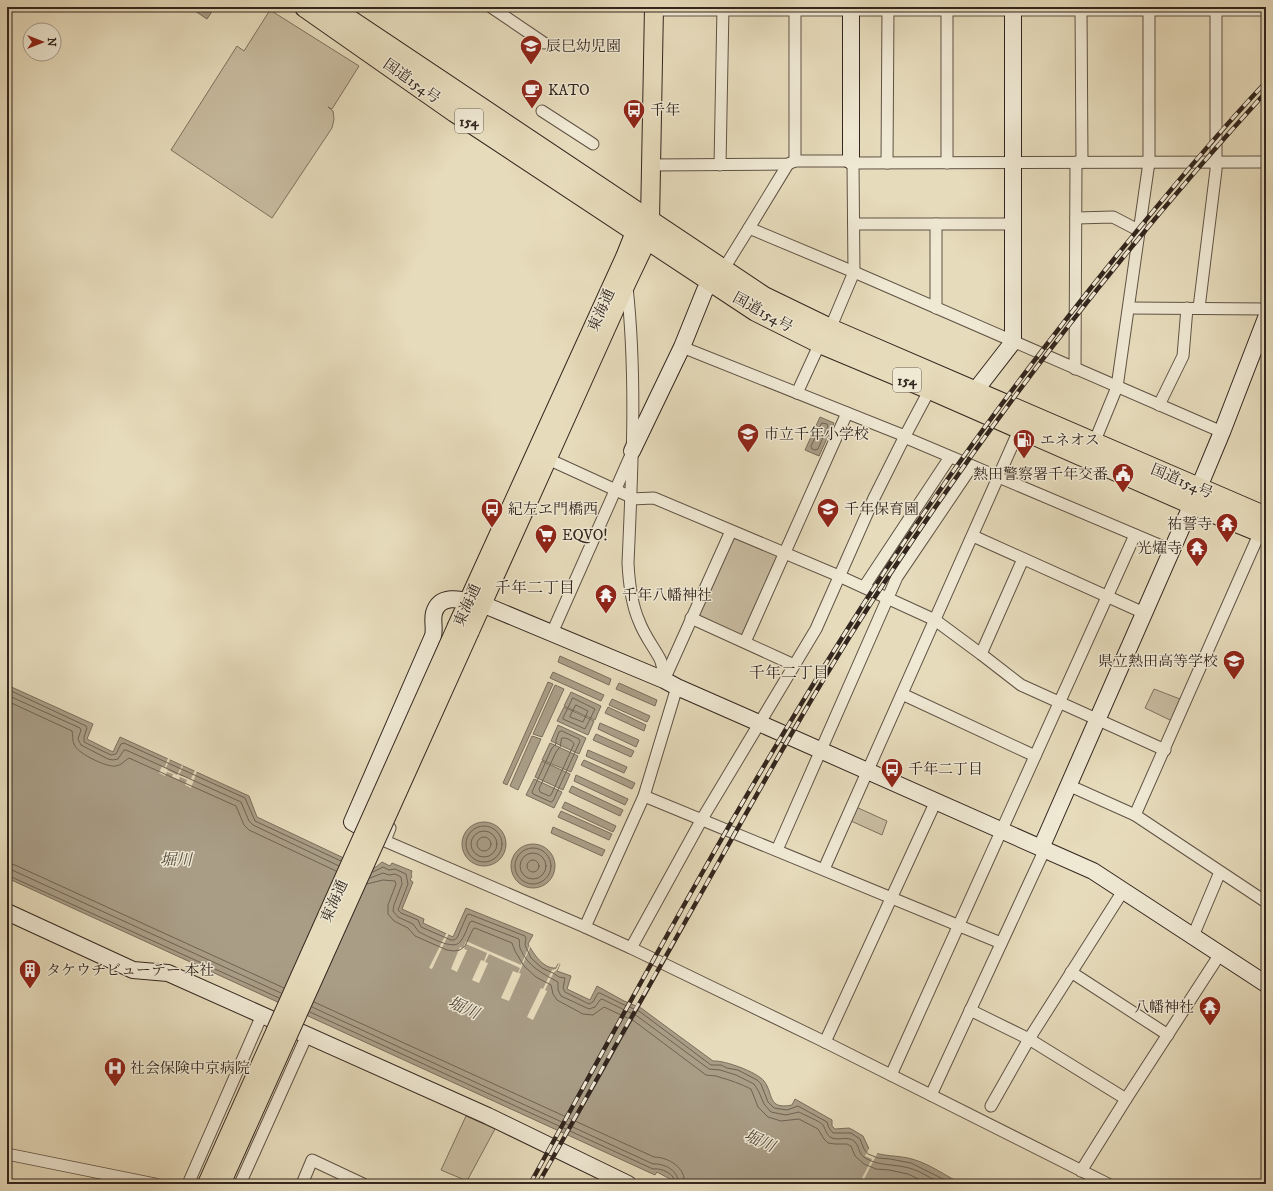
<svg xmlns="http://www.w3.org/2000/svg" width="1273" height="1191" font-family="'IM FELL DW Pica','Noto Serif JP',serif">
	<rect width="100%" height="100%" fill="#e6dbbb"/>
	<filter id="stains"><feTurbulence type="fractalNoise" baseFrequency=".005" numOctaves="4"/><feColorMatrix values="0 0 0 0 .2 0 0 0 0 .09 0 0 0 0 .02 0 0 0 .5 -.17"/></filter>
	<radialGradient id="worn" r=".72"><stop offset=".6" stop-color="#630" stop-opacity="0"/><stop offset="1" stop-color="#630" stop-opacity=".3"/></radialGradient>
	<g fill="#c8bca0" stroke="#7e715f">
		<polygon points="270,10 359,66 332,109 328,107 333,111 334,119 332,128 272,218 171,150 237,46 244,51"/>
		<polygon points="735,538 776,555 778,560 745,634 740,635 699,617 698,613 731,539"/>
		<polygon points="1154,689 1180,699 1172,721 1145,708"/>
		<polygon points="856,807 887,821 882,835 851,821"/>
		<polygon points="466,1116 495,1129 467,1181 441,1170"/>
	</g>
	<g fill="#a99d86" stroke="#7a6d5c">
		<polygon points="194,7 215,7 207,19 192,9"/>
		<polygon points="820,417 834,423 819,456 805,450"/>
		<polygon points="560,656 611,679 609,685 558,662"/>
		<polygon points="553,672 604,695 601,701 550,678"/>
		<polygon points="548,682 553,684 507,785 503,783"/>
		<polygon points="619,683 657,700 655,706 616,689"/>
		<path d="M7,685l86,39 -6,15 26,13 7,-15 129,59 8,21 110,52 9,-2 6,-5 8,4 2,-3 20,8 -1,4 1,1 -2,4 3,2 -11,27 22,10 -1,4 30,14 13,-29 67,27 -5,9c6,10 15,25 28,24l2,-4h2l-3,7 14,5 -4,13 23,11 7,-14 27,15 17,7 72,53c11,-1 44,11 51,20 10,13 3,29 28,24l3,-6 37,21v6l3,3 14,-1 4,2 10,6 7,15c13,6 28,4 42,8 18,5 34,17 50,25h-290l-4,-2 2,-3 -13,-7 -2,3 -648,-297z"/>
		<polygon points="555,685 564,689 542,737 533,734"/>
		<polygon points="571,692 601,706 595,720 564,706"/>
		<polygon points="612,699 650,716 647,722 609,705"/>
		<polygon points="564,707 594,721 588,735 557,721"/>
		<polygon points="608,707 646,725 644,731 605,713"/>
		<polygon points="600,723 639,740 636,747 598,729"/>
		<polygon points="558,725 586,738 579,754 551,741"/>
		<polygon points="596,734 634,751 631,757 593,740"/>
		<polygon points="532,736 541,739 518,790 510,786"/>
		<polygon points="550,743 578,756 571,772 542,760"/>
		<polygon points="588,750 627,767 624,773 586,756"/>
		<polygon points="584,760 635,783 632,789 581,765"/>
		<polygon points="542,761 570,774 563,790 535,777"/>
		<polygon points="576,775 628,799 625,805 574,781"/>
		<polygon points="534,779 562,792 554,808 526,795"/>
		<polygon points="572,786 623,810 620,816 569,792"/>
		<polygon points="565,802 616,826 613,832 562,808"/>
		<polygon points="561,811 612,834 609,840 558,817"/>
		<circle cx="484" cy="844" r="22"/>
		<polygon points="553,827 605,850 602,856 551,833"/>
		<circle cx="533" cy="866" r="22"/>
	</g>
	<g fill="#e6dbbb">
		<polygon points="168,758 170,759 166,768 168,769 167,770 177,775 182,765 183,766 179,775 191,779 195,770 197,771 191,788 185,785 187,780 180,777 179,780 172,777 173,774 167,772 165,776 159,773 162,766 165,767"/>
		<polygon points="447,932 449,933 432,969 429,968"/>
		<polygon points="466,941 521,965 530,945 531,945 519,973 521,974 509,1001 501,998 513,971 518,973 520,968 489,954 485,962 488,963 479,983 472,980 481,960 484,961 487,953 466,944 464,949 467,950 457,972 451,969 460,947 463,948"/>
		<polygon points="559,963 560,964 557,970 554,972 545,990 547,991 533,1020 527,1017 541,988 543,989 552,970 556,969"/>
		<polygon points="870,1147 878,1152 864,1179 862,1178 872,1159 865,1156"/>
	</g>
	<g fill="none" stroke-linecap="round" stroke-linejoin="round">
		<g stroke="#6e6252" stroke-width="1">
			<polygon points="822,423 827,424 828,426 818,449 815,450 812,449 811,447"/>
			<polyline points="7,689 86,726 87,728 84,737 84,742 111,755 116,754 121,744 124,743 245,798 255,821 341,861"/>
			<polyline points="7,695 80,728 81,730 78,739 81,745 108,759 113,760 118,759 124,750 126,750 241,802 249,821 253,825 339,866"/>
			<polygon points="573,698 595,709 585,729 563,719"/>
			<path d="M7,701l65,30c1,5 0,10 3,15 4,8 33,22 41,20 6,-1 9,-6 13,-8l107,48 8,19 5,5 87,41"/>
			<polygon points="576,705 588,711 583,722 570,717"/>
			<polygon points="562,731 579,739 580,741 553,801 551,802 533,794 532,792 552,748 556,744 556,740 559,732"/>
			<path d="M562,738c4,-1 11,3 12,6l-23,51 -2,1 -9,-4 -1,-3 17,-37 4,-5z"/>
			<circle cx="484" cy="844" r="18"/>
			<circle cx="484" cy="844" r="13"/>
			<circle cx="484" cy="844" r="7"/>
			<circle cx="533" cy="866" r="18"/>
			<circle cx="533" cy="866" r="13"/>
			<circle cx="533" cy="866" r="6"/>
			<polyline points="7,864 15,865 284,988"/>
			<polyline points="7,870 12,870 281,993"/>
			<polyline points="373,872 383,867 389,870 395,869 406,874 408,884 398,910 401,913 418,920 421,927 451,940 454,940 457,938 467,915 469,914 525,936 526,938 525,945 531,958 542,968 553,973 559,977 565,978 563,988 565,992 589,1004 593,1002 598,993 600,993 622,1004 639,1011 711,1065 721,1065 727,1068 738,1070 757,1080 761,1084 768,1102 774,1108 787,1110 798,1106 827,1122 829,1128 833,1133 851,1133 860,1139 864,1149 868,1154 878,1158 890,1159 911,1163 953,1184"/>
			<polyline points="7,875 279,998"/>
			<path d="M370,878l13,-5 6,2 6,-1 6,3 1,7 -8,21 -1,6 5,6 15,7 6,8c9,4 34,19 41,10 5,-6 7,-14 10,-20l2,-1 47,18c1,3 0,6 1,9 8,19 22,25 38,34v8l3,6 28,13 6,-2 5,-7 2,-1 35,17 72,53 11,1 16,5 18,9 5,8 5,12 7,8 15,3 13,-3c5,3 21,9 24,13 3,5 3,10 9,13 8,3 16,-3 23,4 5,5 3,13 12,17 13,7 28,5 42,9 12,3 22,11 33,16"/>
			<path d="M367,884l16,-4 12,1 1,3 -8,21v9l6,7 14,7 7,8 32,14 7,1 6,-1 5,-4 8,-17 2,-1 37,15 3,8 9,15 12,11 15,8 2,9 4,6 26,14 10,1 11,-8 30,14 72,54c5,1 9,0 13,2 11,3 22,7 32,12l7,18 10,10 13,4 18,-2 19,10 6,10 4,4 7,1h12l4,2 4,10 9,8 12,5 13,1 19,4 21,10"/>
			<path d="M314,1002l340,155c14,0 33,11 30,27"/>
			<path d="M312,1007l341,157c11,-1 27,7 25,20"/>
			<path d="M310,1012l343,157c5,-1 16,2 20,8 1,2 0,5 0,7"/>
		</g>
		<g stroke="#605345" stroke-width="13">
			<g id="street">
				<polyline points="491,7 544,43"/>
				<polyline points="795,7 795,161"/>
				<polyline points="1081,7 1082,162"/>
				<polyline points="654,10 1266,10"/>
				<polyline points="542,111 593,144"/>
				<polyline points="853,163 1266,162"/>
				<polyline points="887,163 888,7"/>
				<polyline points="947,163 947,7"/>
				<polyline points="651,165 788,164 795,161 851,161 853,163 854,272 830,329"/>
				<polyline points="720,165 723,7"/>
				<polyline points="1076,218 1113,217 1140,231"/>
				<polyline points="854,224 1013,224"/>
				<polyline points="749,228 854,272 1222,432"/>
				<polyline points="723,270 749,228 788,164"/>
				<path d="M627,287c10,91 5,185 1,276 1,20 3,40 11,58 5,14 14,25 21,38 3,6 3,15 4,21"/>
				<polyline points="936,308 936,224"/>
				<polyline points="1129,308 1266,309"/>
				<polyline points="1199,308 1216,170 1216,7"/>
				<polyline points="682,347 905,436"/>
				<polyline points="1075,369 1076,162"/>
				<polyline points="797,393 820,343"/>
				<polyline points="1159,405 1183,356 1187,308"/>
				<polyline points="904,437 1171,550"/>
				<polyline points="1094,443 1117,387 1149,162 1149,7"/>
				<polyline points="548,459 631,497"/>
				<polyline points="631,499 654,498 839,576 935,620 981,654 1021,685 1165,750"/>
				<polyline points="973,536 1144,613"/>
				<polyline points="864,587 950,457"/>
				<polyline points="691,618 794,665"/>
				<polyline points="552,633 630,457"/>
				<polyline points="745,642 847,413"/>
				<polyline points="981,654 1023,559"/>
				<polyline points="664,680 731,531"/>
				<polyline points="902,694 1035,756"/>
				<polyline points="1068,785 1135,815 1266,902"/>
				<polyline points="644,796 1001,943"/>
				<polyline points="1135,815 1260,532"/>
				<polyline points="390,828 385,841 585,927 631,948 825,1042 1108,1184"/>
				<polyline points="777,850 897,577 972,466"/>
				<polyline points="824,869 1020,428"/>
				<polyline points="585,927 644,796 677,687"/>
				<polyline points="1193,936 1220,872"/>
				<polyline points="631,948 702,819 816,629 874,498 905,436 930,389"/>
				<polyline points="1071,972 1168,1035"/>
				<polyline points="970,1010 1029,1039 1126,1099"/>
				<polyline points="825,1042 936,801"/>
				<polyline points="891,1075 1135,535"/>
				<polyline points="931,1095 1045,849"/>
				<polyline points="991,1106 1029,1039 1123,891"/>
				<polyline points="7,1154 155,1184"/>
				<polyline points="1081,1171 1126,1099 1220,954"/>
				<polyline points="188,1184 262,1015"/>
				<polyline points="240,1184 307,1035"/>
				<polyline points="302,1184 312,1160 363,1184"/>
			</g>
		</g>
		<g stroke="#33261e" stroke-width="18">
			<g id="secondary">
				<polyline points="851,7 851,161"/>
				<polyline points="975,391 1013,342 1013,7"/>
				<polyline points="632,451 682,347 705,290 714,283"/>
				<path d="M376,836l-24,-14 81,-186c2,-8 -1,-15 1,-23 6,-22 33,-12 48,-9l182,76 13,7 82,36 334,148 173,113"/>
				<polyline points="1041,848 1192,504 1222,432 1266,318"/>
				<polyline points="7,912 133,970 168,973 488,1116 628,1184"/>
			</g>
		</g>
		<g stroke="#33261e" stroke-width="20">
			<g id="primary">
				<polyline points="457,626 625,257 635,232 638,218"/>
				<polyline points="470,631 627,282 647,240 650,221 654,7"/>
			</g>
		</g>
		<g stroke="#33261e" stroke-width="22">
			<g id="highway">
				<polyline points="305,7 455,112 756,311 820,343 930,389 1192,504 1266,534"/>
				<polyline points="330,7 764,297 830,329 1266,517"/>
			</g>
		</g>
		<use href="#street" stroke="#efe8d3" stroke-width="11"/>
		<use href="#secondary" stroke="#efe8d3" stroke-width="16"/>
		<use href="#primary" stroke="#e6dbbb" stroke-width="18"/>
		<use href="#highway" stroke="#e6dbbb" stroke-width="20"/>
		<g stroke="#33261e" stroke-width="4.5">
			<g id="rail">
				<path d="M530,1184c102,-185 202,-372 315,-551 83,-132 175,-258 273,-379 48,-59 96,-117 148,-172"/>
				<path d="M538,1184c59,-106 118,-212 178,-317 56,-100 112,-200 176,-296 112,-169 237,-329 374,-479"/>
			</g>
		</g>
		<use href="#rail" stroke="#efe8d3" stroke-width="3" stroke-dasharray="9" stroke-linecap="butt"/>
		<g stroke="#33261e" stroke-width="20" stroke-linecap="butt">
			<g id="primary-bridge">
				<polyline points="207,1184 457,626"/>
				<polyline points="221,1184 470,631"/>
			</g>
		</g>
		<use href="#primary-bridge" stroke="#e6dbbb" stroke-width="18"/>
	</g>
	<defs>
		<g id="school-pin" transform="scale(1.15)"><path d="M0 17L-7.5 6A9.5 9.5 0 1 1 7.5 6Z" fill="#8f2418" stroke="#efe8d3"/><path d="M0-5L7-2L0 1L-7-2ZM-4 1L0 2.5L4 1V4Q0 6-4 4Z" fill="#fff"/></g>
		<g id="cafe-pin" transform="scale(1.15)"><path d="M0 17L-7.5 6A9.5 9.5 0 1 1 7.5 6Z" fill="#8f2418" stroke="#efe8d3"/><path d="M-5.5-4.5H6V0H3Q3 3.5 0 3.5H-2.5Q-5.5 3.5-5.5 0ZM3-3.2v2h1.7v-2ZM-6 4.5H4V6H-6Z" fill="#fff"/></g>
		<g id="bus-pin" transform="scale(1.15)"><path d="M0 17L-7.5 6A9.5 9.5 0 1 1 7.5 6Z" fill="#8f2418" stroke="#efe8d3"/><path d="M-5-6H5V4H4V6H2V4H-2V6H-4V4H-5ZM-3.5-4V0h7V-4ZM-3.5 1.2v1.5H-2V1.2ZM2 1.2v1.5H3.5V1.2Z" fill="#fff"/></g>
		<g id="fuel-pin" transform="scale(1.15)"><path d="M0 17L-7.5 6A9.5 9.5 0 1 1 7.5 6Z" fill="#8f2418" stroke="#efe8d3"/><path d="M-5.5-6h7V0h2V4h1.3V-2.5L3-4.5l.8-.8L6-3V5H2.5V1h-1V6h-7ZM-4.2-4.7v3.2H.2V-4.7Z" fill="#fff"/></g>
		<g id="civic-pin" transform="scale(1.15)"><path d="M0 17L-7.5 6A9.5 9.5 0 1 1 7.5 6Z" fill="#8f2418" stroke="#efe8d3"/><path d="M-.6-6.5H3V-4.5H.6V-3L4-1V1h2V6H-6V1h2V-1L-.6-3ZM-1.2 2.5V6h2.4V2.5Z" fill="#fff"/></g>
		<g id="temple-pin" transform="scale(1.15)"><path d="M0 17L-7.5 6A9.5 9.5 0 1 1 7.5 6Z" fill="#8f2418" stroke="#efe8d3"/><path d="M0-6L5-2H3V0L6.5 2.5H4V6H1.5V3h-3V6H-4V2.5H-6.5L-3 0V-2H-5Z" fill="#fff"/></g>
		<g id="supermarket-pin" transform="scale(1.15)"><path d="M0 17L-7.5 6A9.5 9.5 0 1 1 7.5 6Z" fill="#8f2418" stroke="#efe8d3"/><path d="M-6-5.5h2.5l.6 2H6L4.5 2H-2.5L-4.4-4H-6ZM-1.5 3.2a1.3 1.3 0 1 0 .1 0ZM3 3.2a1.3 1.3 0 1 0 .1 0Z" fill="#fff"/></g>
		<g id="building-pin" transform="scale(1.15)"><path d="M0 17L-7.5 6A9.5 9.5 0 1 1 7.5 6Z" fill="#8f2418" stroke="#efe8d3"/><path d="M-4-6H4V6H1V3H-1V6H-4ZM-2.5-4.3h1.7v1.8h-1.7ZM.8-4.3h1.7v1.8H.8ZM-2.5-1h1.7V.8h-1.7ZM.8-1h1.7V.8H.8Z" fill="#fff"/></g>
		<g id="hospital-pin" transform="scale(1.15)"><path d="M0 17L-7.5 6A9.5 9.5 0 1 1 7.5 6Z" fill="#8f2418" stroke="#efe8d3"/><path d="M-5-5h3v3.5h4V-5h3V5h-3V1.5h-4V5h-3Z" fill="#fff"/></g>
	</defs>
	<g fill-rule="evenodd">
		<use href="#school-pin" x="531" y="46"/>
		<use href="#cafe-pin" x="532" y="90"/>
		<use href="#bus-pin" x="634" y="110"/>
		<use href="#school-pin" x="748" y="434"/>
		<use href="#fuel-pin" x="1024" y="440"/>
		<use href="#civic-pin" x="1123" y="474"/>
		<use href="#bus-pin" x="492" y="509"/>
		<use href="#school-pin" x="828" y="509"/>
		<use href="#temple-pin" x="1227" y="524"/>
		<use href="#supermarket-pin" x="546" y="535"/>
		<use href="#temple-pin" x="1197" y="548"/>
		<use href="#temple-pin" x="606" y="595"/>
		<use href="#school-pin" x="1234" y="661"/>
		<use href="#bus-pin" x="892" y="769"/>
		<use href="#building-pin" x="30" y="970"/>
		<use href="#temple-pin" x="1210" y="1007"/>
		<use href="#hospital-pin" x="115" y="1068"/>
	</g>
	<g text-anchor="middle" stroke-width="3" stroke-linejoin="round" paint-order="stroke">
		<g fill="#efe8d3" stroke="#6b6054" stroke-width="1">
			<rect x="455" y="109" width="28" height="24" rx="3"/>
			<rect x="893" y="368" width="28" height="24" rx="3"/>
		</g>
		<g font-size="14" font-weight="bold" fill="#33261e">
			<text x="469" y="126">154</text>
			<text x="907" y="385">154</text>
		</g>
		<g font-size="15" fill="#33261e" stroke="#efe8d3" text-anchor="start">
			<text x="546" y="51">辰巳幼児園</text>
			<text x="548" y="95">KATO</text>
			<text x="650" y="115">千年</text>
			<text x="764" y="439">市立千年小学校</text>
			<text x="1040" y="445">エネオス</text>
			<text x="1108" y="479" text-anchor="end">熱田警察署千年交番</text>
			<text x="508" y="514">紀左ヱ門橋西</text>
			<text x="844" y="514">千年保育園</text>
			<text x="1212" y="529" text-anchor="end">祐誓寺</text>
			<text x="562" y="540">EQVO!</text>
			<text x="1182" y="553" text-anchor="end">光燿寺</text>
			<text x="622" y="600">千年八幡神社</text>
			<text x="1218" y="666" text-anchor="end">県立熱田高等学校</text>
			<text x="908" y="774">千年二丁目</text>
			<text x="46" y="975">タケウチビューテー 本社</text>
			<text x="1194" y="1012" text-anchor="end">八幡神社</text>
			<text x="130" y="1073">社会保険中京病院</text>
		</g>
		<g font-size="15" fill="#33261e" stroke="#efe8d3">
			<text transform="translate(412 81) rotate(35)" y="5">国道154号</text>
			<text transform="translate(601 310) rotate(-66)" y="5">東海通</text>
			<text transform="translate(763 312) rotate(29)" y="5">国道154号</text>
			<text transform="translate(1182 481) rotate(23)" y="5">国道154号</text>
			<text transform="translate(467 605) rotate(-66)" y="5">東海通</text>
			<text transform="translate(334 901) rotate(-66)" y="5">東海通</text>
		</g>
		<g font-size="16" fill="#33261e" stroke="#efe8d3">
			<text x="535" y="593">千年二丁目</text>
			<text x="789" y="678">千年二丁目</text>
		</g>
		<g font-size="16" font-style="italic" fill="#564a3d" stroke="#efe8d3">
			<text x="176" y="865">堀川</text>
			<text transform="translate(464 1007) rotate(24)" y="6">堀川</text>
			<text transform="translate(760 1140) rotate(24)" y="6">堀川</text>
		</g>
	</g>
	<rect width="1273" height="1191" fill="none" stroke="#e6dbbb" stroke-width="24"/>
	<rect x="8" y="8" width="1257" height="1175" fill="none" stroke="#33261e" stroke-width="2"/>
	<rect x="12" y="12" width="1249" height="1167" fill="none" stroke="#33261e"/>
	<g transform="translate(42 42) rotate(90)"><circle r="19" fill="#efe8d3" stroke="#a49a8b"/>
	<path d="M0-3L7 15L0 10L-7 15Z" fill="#8f2418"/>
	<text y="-6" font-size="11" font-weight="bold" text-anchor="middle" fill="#33261e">N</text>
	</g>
	<rect width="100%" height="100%" filter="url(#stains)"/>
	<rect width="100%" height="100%" fill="url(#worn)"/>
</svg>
